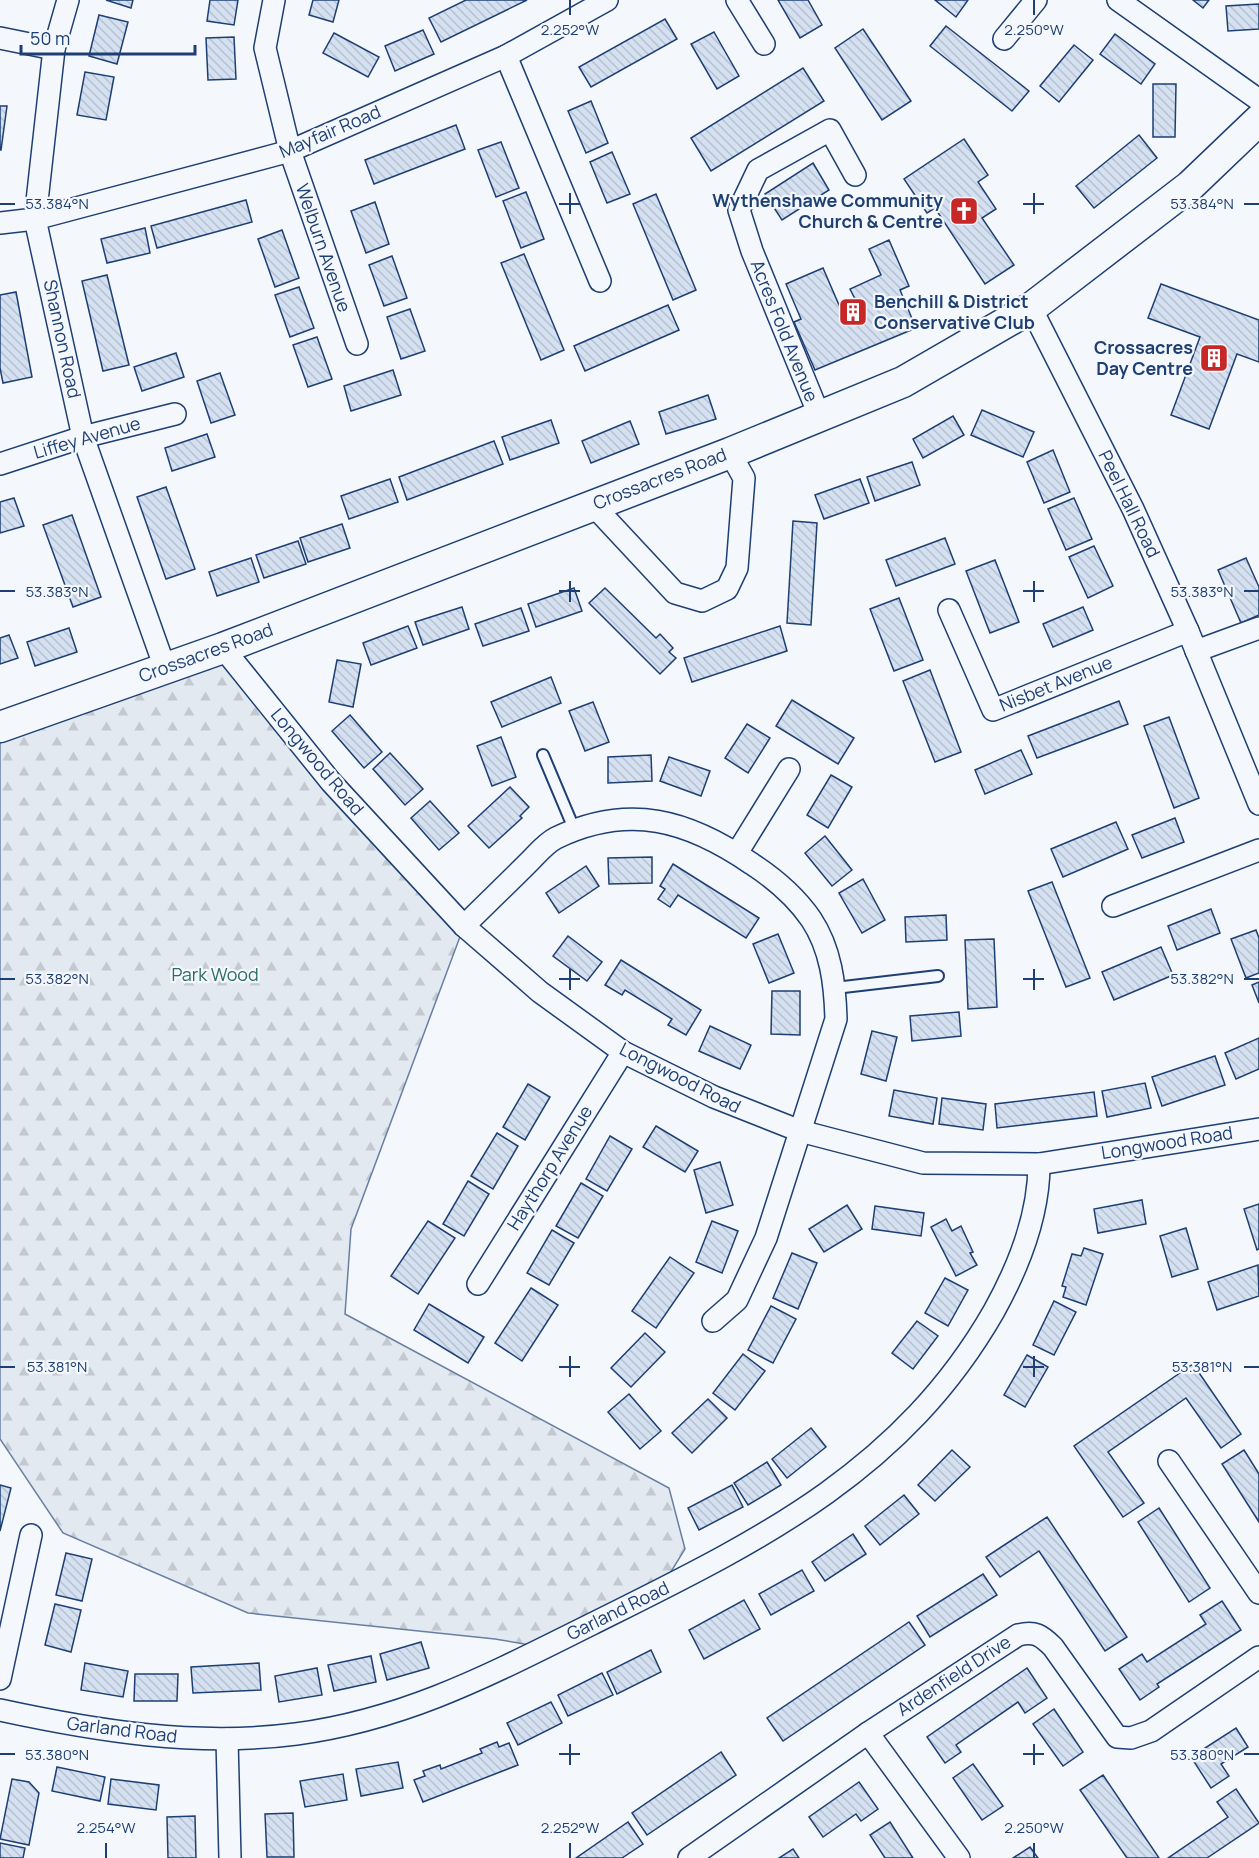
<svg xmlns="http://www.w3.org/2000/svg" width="1259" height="1858" font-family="Manrope,sans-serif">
	<defs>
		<pattern id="forest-firs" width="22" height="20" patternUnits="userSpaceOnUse" patternTransform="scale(1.5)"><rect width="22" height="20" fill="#e3e9f0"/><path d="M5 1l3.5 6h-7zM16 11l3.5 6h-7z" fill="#c2c9d1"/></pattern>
		<pattern id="building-back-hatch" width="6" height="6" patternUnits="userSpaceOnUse" patternTransform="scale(1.5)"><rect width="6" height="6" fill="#d5e0f0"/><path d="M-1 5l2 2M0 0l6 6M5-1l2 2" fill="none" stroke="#b6c1d1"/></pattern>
	</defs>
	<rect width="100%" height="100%" fill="#f4f7fb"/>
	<polygon fill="url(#forest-firs)" stroke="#687fa3" stroke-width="1.5" points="223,648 464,926 351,1229 345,1314 669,1488 685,1549 669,1575 536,1646 495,1639 248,1613 63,1533 0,1439 0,733"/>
	<g fill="url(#building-back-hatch)" stroke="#1d3f73" stroke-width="1.5">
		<polygon points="106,0 133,0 131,8"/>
		<polygon points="210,0 238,0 234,25 207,21"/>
		<polygon points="313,0 339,0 333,22 309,15"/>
		<polygon points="466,0 527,0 441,42 429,18"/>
		<polygon points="778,0 808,0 822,25 800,38"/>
		<polygon points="935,0 968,0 956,17"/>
		<polygon points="1193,0 1209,0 1203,8"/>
		<polygon points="1259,4 1259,29 1228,31 1226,6"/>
		<polygon points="99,15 128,22 117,64 89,56"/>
		<polygon points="665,19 677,39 591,87 579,67"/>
		<polygon points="946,26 1029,91 1012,111 930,46"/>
		<polygon points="863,29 911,101 882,120 835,48"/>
		<polygon points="423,30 434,54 395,71 385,46"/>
		<polygon points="714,32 739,76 717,89 691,44"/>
		<polygon points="334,33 379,57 368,77 323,53"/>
		<polygon points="1115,34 1155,64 1141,84 1100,54"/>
		<polygon points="234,37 236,79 208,80 206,38"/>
		<polygon points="1074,45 1093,60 1059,102 1040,86"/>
		<polygon points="803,68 824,101 711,171 691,138"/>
		<polygon points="85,72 114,77 106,120 77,115"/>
		<polygon points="1153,84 1176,84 1175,137 1153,137"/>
		<polygon points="591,101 608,143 586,153 568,111"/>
		<polygon points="0,106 7,106 1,150 0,150"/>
		<polygon points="456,125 465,149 374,184 365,160"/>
		<polygon points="1139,135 1157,158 1094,208 1076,186"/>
		<polygon points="964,139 988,175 978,182 996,209 982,218 1014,265 985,284 935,208 927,213 904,179"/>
		<polygon points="501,142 519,188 496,197 478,150"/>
		<polygon points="612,152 630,194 607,203 590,162"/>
		<polygon points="813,163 829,190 782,220 765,194"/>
		<polygon points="526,192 544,239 521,248 503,201"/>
		<polygon points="656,194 696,290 673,300 633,204"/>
		<polygon points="246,200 252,222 157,248 151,226"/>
		<polygon points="375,202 389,244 366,253 351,211"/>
		<polygon points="145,228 150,253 107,263 101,239"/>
		<polygon points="282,230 299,278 275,287 258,239"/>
		<polygon points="889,240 909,286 900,290 916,328 815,370 794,322 801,319 786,284 823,268 839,305 855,299 850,289 881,275 869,249"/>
		<polygon points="524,254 564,350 541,360 501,263"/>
		<polygon points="392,256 407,298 384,306 369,265"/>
		<polygon points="107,275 129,365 103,371 82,281"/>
		<polygon points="1161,284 1259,320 1259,362 1237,354 1209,429 1171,415 1200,337 1148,318"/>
		<polygon points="299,287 314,328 290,337 275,295"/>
		<polygon points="16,292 32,377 3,383 0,368 0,295"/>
		<polygon points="668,305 679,330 585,371 574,346"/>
		<polygon points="410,309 425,351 401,359 387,317"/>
		<polygon points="317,337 332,379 308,387 293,345"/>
		<polygon points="176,353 184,377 142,391 134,367"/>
		<polygon points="393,370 401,395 351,411 344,386"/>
		<polygon points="220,373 235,415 211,423 197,381"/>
		<polygon points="708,395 716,419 666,434 659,412"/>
		<polygon points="982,410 1034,432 1023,457 971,435"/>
		<polygon points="953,416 964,435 923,458 913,439"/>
		<polygon points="551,420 559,443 510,460 502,437"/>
		<polygon points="630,421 639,444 591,463 582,441"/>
		<polygon points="207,434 215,457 172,471 165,448"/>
		<polygon points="494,441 503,464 407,500 399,477"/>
		<polygon points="1053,450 1070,492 1044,503 1027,462"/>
		<polygon points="912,462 920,485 875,501 867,477"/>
		<polygon points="390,479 398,502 349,519 341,496"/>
		<polygon points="860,479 869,503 824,519 815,495"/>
		<polygon points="166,487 195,569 166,579 137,497"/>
		<polygon points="14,498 24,526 0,533 0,502"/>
		<polygon points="1074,498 1092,539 1066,550 1048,509"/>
		<polygon points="72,515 101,597 73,607 43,525"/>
		<polygon points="793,521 817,523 811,625 787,623"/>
		<polygon points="342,524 350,548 308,562 300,538"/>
		<polygon points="945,538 955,564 896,586 886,560"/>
		<polygon points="298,541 306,564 264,578 256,555"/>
		<polygon points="1094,546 1113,586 1088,598 1069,557"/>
		<polygon points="251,558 259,582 217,596 209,572"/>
		<polygon points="1246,558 1259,587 1259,615 1241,623 1218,570"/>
		<polygon points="995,560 1019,622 990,633 966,571"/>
		<polygon points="574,588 582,611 536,627 528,604"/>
		<polygon points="605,588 656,638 660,634 673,648 669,652 676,658 660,674 589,603"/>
		<polygon points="899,598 923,660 894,671 870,609"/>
		<polygon points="462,607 469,629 423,645 415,622"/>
		<polygon points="1083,607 1093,630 1053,647 1043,624"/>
		<polygon points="521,608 529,631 483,646 475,624"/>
		<polygon points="408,626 417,648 371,665 363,643"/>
		<polygon points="780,626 787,651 692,682 684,658"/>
		<polygon points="69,628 77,652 35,666 27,642"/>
		<polygon points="9,635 18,658 0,664 0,638"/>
		<polygon points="337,660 361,664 353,707 329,702"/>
		<polygon points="930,670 961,752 935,762 903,681"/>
		<polygon points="551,677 561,703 502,727 491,702"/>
		<polygon points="792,700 854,738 838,764 776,726"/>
		<polygon points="1119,701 1128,724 1037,758 1028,736"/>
		<polygon points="593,702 609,742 585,751 569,711"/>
		<polygon points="350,715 382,752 364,768 332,731"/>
		<polygon points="1169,717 1199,798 1174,808 1144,726"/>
		<polygon points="747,724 770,738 748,773 725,758"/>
		<polygon points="501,737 516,777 492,786 477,746"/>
		<polygon points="1021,750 1032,774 985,794 975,770"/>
		<polygon points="390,753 423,789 405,805 373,769"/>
		<polygon points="651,755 652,781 608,783 608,757"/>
		<polygon points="669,757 710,771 701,796 660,781"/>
		<polygon points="831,775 852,787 828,828 807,815"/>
		<polygon points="510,787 529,807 520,816 522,818 489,848 468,826"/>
		<polygon points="430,801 459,833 439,850 411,818"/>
		<polygon points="1175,818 1184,842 1142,858 1132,835"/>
		<polygon points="1116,822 1128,849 1063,877 1051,849"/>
		<polygon points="825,836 852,870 832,886 805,853"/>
		<polygon points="652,857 652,883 609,884 608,858"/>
		<polygon points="673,864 759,918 746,938 678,895 670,907 658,899 665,889 660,886"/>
		<polygon points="586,866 599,886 559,913 546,893"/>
		<polygon points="863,879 885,920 862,933 839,893"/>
		<polygon points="1052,882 1090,978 1066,987 1028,891"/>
		<polygon points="1211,909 1220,933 1177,950 1168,926"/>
		<polygon points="946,915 947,940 906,942 905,917"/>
		<polygon points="1256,930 1259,938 1259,973 1246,978 1231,939"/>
		<polygon points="778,934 794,973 769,983 753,944"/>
		<polygon points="568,936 602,962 587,981 553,956"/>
		<polygon points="994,939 997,1007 968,1009 965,940"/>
		<polygon points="1161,947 1173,975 1114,1000 1102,972"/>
		<polygon points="621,960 701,1010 686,1035 668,1025 672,1019 625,990 622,995 605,985"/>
		<polygon points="1259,982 1259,1003 1252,985"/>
		<polygon points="772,991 800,991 800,1035 771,1034"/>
		<polygon points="959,1012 961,1036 912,1041 910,1016"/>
		<polygon points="710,1026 751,1045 740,1069 699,1051"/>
		<polygon points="872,1031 897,1037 886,1081 861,1074"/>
		<polygon points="1259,1038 1259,1069 1236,1079 1225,1053"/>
		<polygon points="1215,1056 1225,1085 1162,1106 1152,1077"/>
		<polygon points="1145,1083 1151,1108 1107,1117 1102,1091"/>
		<polygon points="528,1084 550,1097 525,1140 503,1127"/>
		<polygon points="894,1090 937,1098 933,1124 889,1116"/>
		<polygon points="1094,1092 1097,1116 997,1128 995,1104"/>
		<polygon points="942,1098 986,1104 983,1130 939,1124"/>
		<polygon points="656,1126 698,1151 685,1172 643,1147"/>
		<polygon points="497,1133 518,1146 493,1189 471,1176"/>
		<polygon points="610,1136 632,1149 607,1191 586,1179"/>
		<polygon points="720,1162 733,1205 706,1213 694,1170"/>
		<polygon points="468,1181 489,1194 464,1236 443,1224"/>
		<polygon points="581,1183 603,1196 578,1238 556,1226"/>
		<polygon points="1142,1200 1146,1224 1098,1233 1094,1209"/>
		<polygon points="1259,1204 1259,1249 1257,1250 1244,1209"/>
		<polygon points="847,1205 862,1229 824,1252 809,1229"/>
		<polygon points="875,1206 924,1213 921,1236 872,1229"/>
		<polygon points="946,1219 952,1231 961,1226 973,1252 970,1253 977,1265 956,1276 931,1227"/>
		<polygon points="428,1221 455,1238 418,1294 391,1276"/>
		<polygon points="712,1221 738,1231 722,1273 696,1262"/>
		<polygon points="1186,1228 1198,1269 1172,1277 1160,1236"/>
		<polygon points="552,1230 574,1243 549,1285 527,1273"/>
		<polygon points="1084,1248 1103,1254 1086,1305 1063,1297 1066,1287 1062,1286 1072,1254 1081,1256"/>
		<polygon points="792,1253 817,1263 798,1309 773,1298"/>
		<polygon points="670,1257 694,1273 656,1328 632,1311"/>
		<polygon points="1258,1265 1259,1296 1217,1310 1208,1282"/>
		<polygon points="945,1278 968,1290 948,1326 925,1313"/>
		<polygon points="531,1288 558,1305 522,1361 495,1343"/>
		<polygon points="1054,1301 1076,1312 1054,1355 1033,1345"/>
		<polygon points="429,1304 484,1337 468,1363 414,1330"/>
		<polygon points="771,1306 796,1319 773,1363 748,1350"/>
		<polygon points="917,1321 938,1336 913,1369 892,1353"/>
		<polygon points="645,1333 665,1352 631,1387 611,1368"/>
		<polygon points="743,1354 765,1371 735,1410 713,1393"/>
		<polygon points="1027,1355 1048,1367 1025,1407 1004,1395"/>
		<polygon points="1193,1364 1241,1434 1221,1448 1186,1398 1108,1452 1144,1503 1123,1517 1074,1446"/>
		<polygon points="629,1394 661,1431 640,1449 608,1412"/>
		<polygon points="708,1399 727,1418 692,1453 672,1433"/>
		<polygon points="811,1428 826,1447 787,1478 772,1459"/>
		<polygon points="952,1450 970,1467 935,1501 918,1485"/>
		<polygon points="1244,1450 1259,1474 1259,1522 1222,1464"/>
		<polygon points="767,1462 781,1485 748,1505 734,1483"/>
		<polygon points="0,1485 11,1488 0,1531"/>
		<polygon points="732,1485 743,1507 699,1530 688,1508"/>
		<polygon points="904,1495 919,1514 880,1545 865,1526"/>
		<polygon points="1159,1508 1210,1588 1189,1602 1138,1522"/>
		<polygon points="1047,1517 1127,1637 1105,1651 1039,1551 1000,1577 986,1557"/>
		<polygon points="853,1534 866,1554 825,1581 812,1562"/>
		<polygon points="66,1553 92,1559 82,1601 56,1595"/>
		<polygon points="802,1570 814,1591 771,1615 759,1594"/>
		<polygon points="983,1574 997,1595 930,1637 917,1616"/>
		<polygon points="744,1600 760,1629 704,1659 689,1630"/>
		<polygon points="1222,1601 1241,1630 1157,1684 1159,1687 1140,1700 1119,1669 1142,1654 1147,1662 1206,1624 1200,1615"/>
		<polygon points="55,1604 81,1610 71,1652 45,1645"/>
		<polygon points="909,1622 925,1645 783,1741 767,1718"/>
		<polygon points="421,1642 429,1668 387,1680 380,1654"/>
		<polygon points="651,1650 661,1672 617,1694 607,1672"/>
		<polygon points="371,1656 376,1682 334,1691 328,1665"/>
		<polygon points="85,1663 128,1671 123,1697 81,1690"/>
		<polygon points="259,1663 261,1690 193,1693 191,1667"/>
		<polygon points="317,1668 322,1695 279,1702 275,1676"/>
		<polygon points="1027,1668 1047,1698 1025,1713 1018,1702 956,1745 961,1752 945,1763 927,1737"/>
		<polygon points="602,1673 613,1695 568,1716 558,1695"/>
		<polygon points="135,1674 178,1674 177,1701 134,1701"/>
		<polygon points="551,1702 562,1723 518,1745 507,1723"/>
		<polygon points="1054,1709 1083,1752 1063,1766 1033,1724"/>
		<polygon points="1236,1728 1248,1747 1221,1764 1229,1776 1211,1788 1191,1757"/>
		<polygon points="497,1742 499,1747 509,1743 518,1765 423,1802 414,1780 425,1776 423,1771 440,1765 441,1769 482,1753 480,1749"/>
		<polygon points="721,1752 736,1775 647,1835 632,1813"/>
		<polygon points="398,1762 403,1788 361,1796 356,1769"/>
		<polygon points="973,1764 1003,1806 982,1820 953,1778"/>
		<polygon points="57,1767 105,1777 100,1801 52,1791"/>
		<polygon points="343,1774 347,1800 305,1807 300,1781"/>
		<polygon points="1103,1775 1159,1858 1127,1858 1080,1790"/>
		<polygon points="12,1779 29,1782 39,1793 29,1845 0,1839"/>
		<polygon points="111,1779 159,1785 156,1810 108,1804"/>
		<polygon points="859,1782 878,1809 861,1821 856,1814 823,1837 809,1817"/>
		<polygon points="1236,1789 1259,1823 1207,1858 1168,1858 1228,1817 1217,1802"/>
		<polygon points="293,1813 294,1857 267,1857 265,1814"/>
		<polygon points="195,1816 196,1858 168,1858 167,1817"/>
		<polygon points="628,1822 643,1844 622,1858 576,1858"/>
		<polygon points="890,1822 913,1858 885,1858 870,1835"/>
		<polygon points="0,1843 25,1848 23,1858 0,1858"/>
		<polygon points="1030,1847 1038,1858 1013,1858"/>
		<polygon points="793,1849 799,1858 779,1858"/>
	</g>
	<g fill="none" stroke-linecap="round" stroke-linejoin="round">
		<g stroke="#1d3f73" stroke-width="14">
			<g id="lane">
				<polyline points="543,755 575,831"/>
				<polyline points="835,988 938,976"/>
			</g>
		</g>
		<g stroke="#1d3f73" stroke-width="24">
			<g id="street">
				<polyline points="68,0 54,49 35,219 83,437 165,668"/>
				<polyline points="274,0 265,48 290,151 357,344"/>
				<polyline points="737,0 764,44"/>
				<polyline points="1118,0 1259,100"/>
				<polyline points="0,38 54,49"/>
				<polyline points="1004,39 1036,0"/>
				<polyline points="506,56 600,281"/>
				<polyline points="0,223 35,219 290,151 506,56 607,0"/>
				<polyline points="1031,308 1133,509 1188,631 1259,804"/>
				<polyline points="819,415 752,251 739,210 758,170 830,130 855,175"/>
				<polyline points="0,464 83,437 175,414"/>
				<polyline points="593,505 675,593 702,601 727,589 737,568 744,478 730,453"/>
				<polyline points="949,610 993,710 1188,631"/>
				<polyline points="223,648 331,782 464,926 540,992 623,1052 714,1097 800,1131 923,1163 1039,1164 1259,1129"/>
				<polyline points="1196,651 1259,628"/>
				<polyline points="737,853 789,769"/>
				<polyline points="1113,906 1259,850"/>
				<path d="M464,926c22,-22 44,-43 65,-64 8,-8 17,-19 27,-24 73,-35 132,-18 196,26 23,15 43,32 59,55 20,30 24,65 25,100l-70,219 -29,62 -24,21"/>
				<polyline points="478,1284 623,1052"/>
				<polyline points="1169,1461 1259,1593"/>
				<polyline points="0,1679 31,1535"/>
				<path d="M0,1710c97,21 196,37 296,24 112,-15 197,-61 296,-110 162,-81 308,-149 402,-313 25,-45 45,-95 45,-147"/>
				<polyline points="868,1733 959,1858"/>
				<polyline points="227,1739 230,1858"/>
				<path d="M689,1858l179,-125 150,-98c17,-4 23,0 35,12l64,90 14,1 20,-7 108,-74"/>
			</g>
		</g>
		<g stroke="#1d3f73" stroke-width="33">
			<polyline id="secondary" points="0,727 223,648 730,453 903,382 1031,308 1190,186 1259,120"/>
		</g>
		<use href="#lane" stroke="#f4f7fb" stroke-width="10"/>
		<use href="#street" stroke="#f4f7fb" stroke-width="21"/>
		<use href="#secondary" stroke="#f4f7fb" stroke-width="30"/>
	</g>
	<path fill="none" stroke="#1d3f73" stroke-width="2" d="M570,0v15M1034,0v15M570,193v21M1034,193v21M0,204h15M559,204h21M1023,204h21M1244,204h15M570,581v21M1034,581v21M0,591h15M559,591h21M1023,591h21M1244,591h15M570,969v21M1034,969v21M0,979h15M559,979h21M1023,979h21M1244,979h15M570,1356v21M1034,1356v21M0,1367h15M559,1367h21M1023,1367h21M1244,1367h15M570,1744v21M1034,1744v21M0,1754h15M559,1754h21M1023,1754h21M1244,1754h15M106,1843v15M570,1843v15M1034,1843v15"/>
	<defs>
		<g id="church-square" transform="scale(1.5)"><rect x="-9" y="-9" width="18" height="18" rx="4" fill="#c62828" stroke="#f4f7fb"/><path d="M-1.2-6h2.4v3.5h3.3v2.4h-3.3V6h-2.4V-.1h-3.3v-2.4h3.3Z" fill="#fff"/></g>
		<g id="building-square" transform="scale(1.5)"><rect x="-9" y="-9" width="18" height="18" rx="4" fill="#c62828" stroke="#f4f7fb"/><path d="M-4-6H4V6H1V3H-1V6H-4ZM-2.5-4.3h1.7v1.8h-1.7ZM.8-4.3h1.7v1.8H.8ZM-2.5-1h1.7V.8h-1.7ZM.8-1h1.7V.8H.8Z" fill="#fff"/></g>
	</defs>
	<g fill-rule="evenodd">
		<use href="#church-square" x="964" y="211"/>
		<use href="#building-square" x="853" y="312"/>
		<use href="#building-square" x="1214" y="358"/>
	</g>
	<g text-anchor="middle" stroke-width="4.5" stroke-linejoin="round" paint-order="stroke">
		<g font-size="18" fill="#1d3f73" stroke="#f4f7fb">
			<text transform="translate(330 132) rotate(-23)" y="6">Mayfair Road</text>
			<text transform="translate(323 248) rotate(71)" y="6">Welburn Avenue</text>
			<text transform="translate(784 331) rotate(68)" y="6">Acres Fold Avenue</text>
			<text transform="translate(62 339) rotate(78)" y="6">Shannon Road</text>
			<text transform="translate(87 438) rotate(-16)" y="6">Liffey Avenue</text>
			<text transform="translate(660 479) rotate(-21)" y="6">Crossacres Road</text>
			<text transform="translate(1129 504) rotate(64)" y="6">Peel Hall Road</text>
			<text transform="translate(206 653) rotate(-20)" y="6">Crossacres Road</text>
			<text transform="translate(1056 684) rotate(-22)" y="6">Nisbet Avenue</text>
			<text transform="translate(317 762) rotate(50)" y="6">Longwood Road</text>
			<text transform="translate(680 1078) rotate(27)" y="6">Longwood Road</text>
			<text transform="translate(1167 1143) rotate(-9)" y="6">Longwood Road</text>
			<text transform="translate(550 1168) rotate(-58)" y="6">Haythorp Avenue</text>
			<text transform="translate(618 1611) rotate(-26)" y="6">Garland Road</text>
			<text transform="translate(954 1676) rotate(-33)" y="6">Ardenfield Drive</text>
			<text transform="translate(122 1730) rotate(7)" y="6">Garland Road</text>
		</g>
		<g font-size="18" font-weight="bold" fill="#1d3f73" stroke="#f4f7fb" text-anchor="end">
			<text x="943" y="207">Wythenshawe Community<tspan x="943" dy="21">Church &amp; Centre</tspan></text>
			<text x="874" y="308" text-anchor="start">Benchill &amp; District<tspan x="874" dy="21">Conservative Club</tspan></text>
			<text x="1193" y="354">Crossacres<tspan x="1193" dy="21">Day Centre</tspan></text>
		</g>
		<g font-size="18" fill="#2c6c60" stroke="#f4f7fb">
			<text x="215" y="981">Park Wood</text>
		</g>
	</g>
	<g font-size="15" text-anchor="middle" fill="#1d3f73" stroke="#f4f7fb" stroke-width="4.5" stroke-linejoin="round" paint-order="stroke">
		<text x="570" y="35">2.252°W</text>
		<text x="1034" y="35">2.250°W</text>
		<text x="57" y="209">53.384°N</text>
		<text x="1202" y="209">53.384°N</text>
		<text x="57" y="597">53.383°N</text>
		<text x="1202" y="597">53.383°N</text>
		<text x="57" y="984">53.382°N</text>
		<text x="1202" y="984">53.382°N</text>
		<text x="57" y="1372">53.381°N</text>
		<text x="1202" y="1372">53.381°N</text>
		<text x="57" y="1760">53.380°N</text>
		<text x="1202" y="1760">53.380°N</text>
		<text x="106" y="1833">2.254°W</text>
		<text x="570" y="1833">2.252°W</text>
		<text x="1034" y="1833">2.250°W</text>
	</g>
	<path d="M21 45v9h174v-9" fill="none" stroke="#1d3f73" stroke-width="3"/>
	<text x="30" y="45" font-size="18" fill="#1d3f73" stroke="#f4f7fb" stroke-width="4.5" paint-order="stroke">50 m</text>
</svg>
